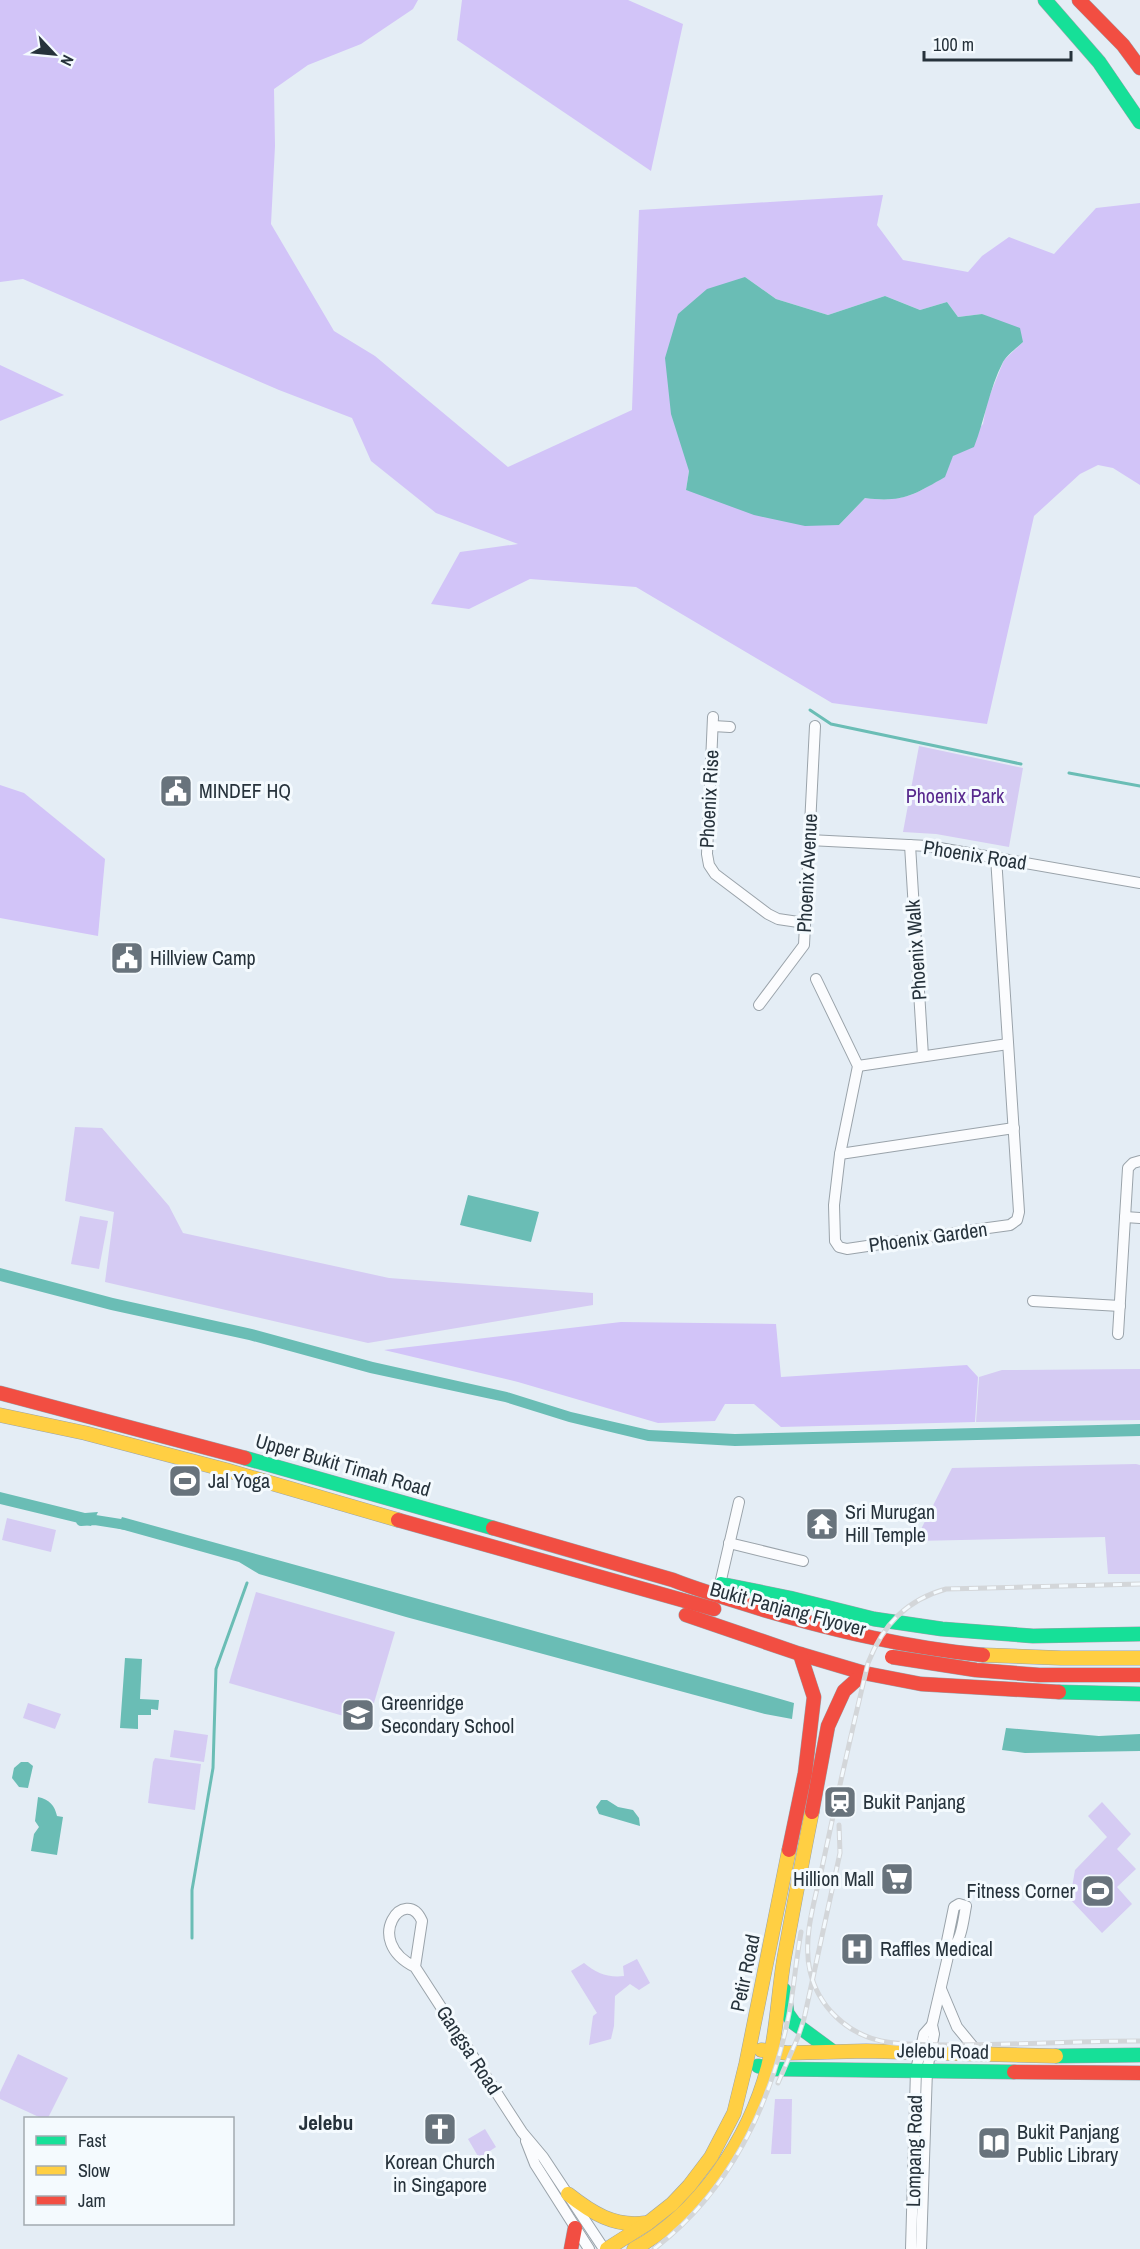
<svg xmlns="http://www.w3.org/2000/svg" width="1140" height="2249" font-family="'Archivo Narrow',sans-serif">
	<rect width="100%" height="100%" fill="#e4edf5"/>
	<g fill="#d5cbf3">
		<polygon points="919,746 1023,768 1009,847 936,834 903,832"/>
		<polygon points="75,1127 102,1128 169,1206 183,1233 389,1278 593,1293 593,1305 368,1343 105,1282 114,1212 65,1201"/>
		<polygon points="80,1216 108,1221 99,1269 71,1264"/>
		<polygon points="1140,1369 1140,1420 976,1422 979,1377 1002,1370"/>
		<polygon points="1136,1464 1140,1465 1140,1574 1108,1574 1105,1537 915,1541 952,1468"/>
		<polygon points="7,1518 56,1530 51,1552 2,1540"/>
		<polygon points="256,1592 395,1632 368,1723 229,1683"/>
		<polygon points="28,1703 61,1714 55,1729 23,1718"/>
		<polygon points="174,1730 208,1735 204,1762 170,1757"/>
		<polygon points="155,1758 201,1764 195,1810 148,1803 153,1762"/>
		<polygon points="1102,1802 1131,1834 1117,1849 1136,1869 1117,1887 1132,1904 1102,1933 1070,1899 1075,1870 1107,1837 1088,1816"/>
		<path d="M637,1959l13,24 -11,7 -9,-6 -15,12 -1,30 -3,13 -22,6 4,-29 4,-3 -26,-42 13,-8c12,10 24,15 40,13l-1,-10z"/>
		<polygon points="18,2054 68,2078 48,2118 41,2118 0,2099 0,2092"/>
		<polygon points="775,2099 792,2099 791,2154 771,2154"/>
		<polygon points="485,2129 496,2147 479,2158 468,2139"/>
	</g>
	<g fill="#d2c4f8" fill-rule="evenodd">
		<path d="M0,0h418l-5,9 -52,35 -53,21 -34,24 1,57 -4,78 63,107 41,25 133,111 124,-57 7,-200 244,-15 -6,30 26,35 65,12 14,-16 27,-19 45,17 42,-46 44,-5v282l-27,-17 -15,-3 -18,9 -46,42 -47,208 -155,-21 -196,-116 -106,-8 -61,30 -38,-5 29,-52 58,-8 -82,-31 -65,-52 -19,-43 -73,-28 -256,-111 -23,3zM745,277l31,22 52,16 57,-19 35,14 27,-8 11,15 24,-3 41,28 -19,18 -17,42 -4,22 -30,31 -9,22c-29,18 -44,26 -79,21l-26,27 -153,-35 3,-19z"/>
		<polygon points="462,0 628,0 683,24 651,171 457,40"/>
		<polygon points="0,365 64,395 0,421"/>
		<polygon points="0,785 24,793 105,859 98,936 0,918"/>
		<polygon points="621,1322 776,1324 781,1377 967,1365 978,1377 975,1422 781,1427 754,1404 725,1404 715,1421 658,1423 518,1382 384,1350"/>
	</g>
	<g fill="#6abdb5">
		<path d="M745,277l31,22 52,16 57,-19 35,14 27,-8 11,15 24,-3 38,14 3,14c-6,6 -16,13 -20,20 -14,27 -18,57 -29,85l-21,9 -8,21c-31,18 -44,26 -80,21l-26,27 -34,1 -51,-11 -68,-25 3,-19 -18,-57 -6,-56 13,-44 29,-25z"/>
		<polygon points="468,1195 539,1212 531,1242 460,1225"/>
		<polygon points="0,1268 113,1298 252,1329 373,1362 507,1392 571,1412 649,1430 735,1434 1140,1424 1140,1436 735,1446 648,1441 569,1422 505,1402 370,1373 249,1340 111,1310 0,1281"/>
		<polygon points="0,1492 85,1513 98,1512 91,1526 0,1504"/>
		<polygon points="122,1517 770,1696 794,1703 792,1719 765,1714 406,1617 259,1574 239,1562 117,1528"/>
		<polygon points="125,1658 142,1659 140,1699 159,1700 158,1710 151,1709 151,1715 138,1715 138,1729 120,1728"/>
		<polygon points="1006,1728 1099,1736 1140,1734 1140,1751 1025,1753 1002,1750"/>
		<polygon points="21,1762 28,1762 33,1766 28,1788 19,1787 12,1778 14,1768"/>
		<path d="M38,1797c11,2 17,9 19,19l6,1 -6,38 -26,-4 3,-17 5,-7 -4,-6z"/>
		<polygon points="601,1800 607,1800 618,1807 633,1810 639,1818 640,1826 599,1814 596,1807"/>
	</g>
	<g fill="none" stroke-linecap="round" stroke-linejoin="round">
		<g stroke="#6abdb5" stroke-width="3">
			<polyline points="810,710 831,724 1021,764"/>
			<polyline points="1069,773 1140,786"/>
			<polyline points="192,1938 192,1890 213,1768 216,1669 247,1583"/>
		</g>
		<polyline stroke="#6abdb5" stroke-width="10" points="81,1521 95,1520 133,1526"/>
		<g stroke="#9aa3aa" stroke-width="12">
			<g id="street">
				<polyline points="713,717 707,854 709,865 715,874 768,914 778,919 805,923"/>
				<polyline points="713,726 730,727"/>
				<polyline points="809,840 928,846 1140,883"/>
				<polyline points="910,845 923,1056"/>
				<polyline points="816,979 858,1066 840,1154 834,1205 835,1241 839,1247 847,1249 988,1228 1010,1225 1017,1220 1019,1212 996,857"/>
				<polyline points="759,1005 804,945 815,726"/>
				<polyline points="858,1066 1008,1044"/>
				<polyline points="840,1154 1014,1128"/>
				<polyline points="1125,1217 1140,1218"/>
				<polyline points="1033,1301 1120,1306"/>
				<polyline points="1118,1334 1128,1168 1133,1163 1140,1161"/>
				<polyline points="729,1543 803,1561"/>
				<polyline points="720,1584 739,1502"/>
				<path d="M415,1967l7,-46c-16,-37 -61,19 -7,46l107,165 21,25 61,92"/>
				<polyline points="941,1989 957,2027 980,2055"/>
				<polyline points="526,2141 535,2164 589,2249"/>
				<polyline points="911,2249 916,2070 924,2034 932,2025"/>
				<path d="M921,2249l6,-179 7,-36 -2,-9 17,-73c13,-10 14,-31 17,-46l-7,-2 -5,3 -8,39 3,6"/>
			</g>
		</g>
		<g stroke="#9aa3aa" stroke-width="15">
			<g id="fast">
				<polyline points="1045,0 1099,62 1140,122"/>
				<polyline points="245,1458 493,1528"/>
				<polyline points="721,1584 790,1598 874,1619 942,1629 1033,1636 1140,1634"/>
				<polyline points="1059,1692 1140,1694"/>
				<polyline points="784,1990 787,2013 794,2023 832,2051"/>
				<polyline points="1056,2056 1140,2055"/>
				<polyline points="758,2066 776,2069 1014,2072"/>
			</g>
		</g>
		<g stroke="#9aa3aa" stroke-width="15">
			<g id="slow">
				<polyline points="0,1415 85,1433 226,1470 398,1520"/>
				<polyline points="983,1655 1061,1658 1140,1658"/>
				<polyline points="761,2050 787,2053 866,2051 1056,2056"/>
				<path d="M568,2194c24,19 46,33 77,29"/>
				<polyline points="607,2249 648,2223 672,2204 689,2186 711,2157 734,2113 746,2064 789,1850"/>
				<path d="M634,2249c66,-36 115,-110 134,-182 9,-35 10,-72 16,-108 9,-49 18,-98 28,-147"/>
			</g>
		</g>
		<g stroke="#9aa3aa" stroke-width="15">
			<g id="jam">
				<polyline points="1079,0 1123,45 1140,68"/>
				<polyline points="0,1393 245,1458"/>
				<polyline points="398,1520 714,1609"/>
				<path d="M493,1528l180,52c30,12 61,20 91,30 73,21 144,38 219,45"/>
				<polyline points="686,1615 800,1654 864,1673 921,1684 1059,1692"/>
				<polyline points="812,1812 828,1726 844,1691 864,1673"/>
				<polyline points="789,1850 805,1773 814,1697 800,1654"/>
				<polyline points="1014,2072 1140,2073"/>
				<polyline points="571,2249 575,2228"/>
			</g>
		</g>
		<use href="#street" stroke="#fbfcfe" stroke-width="10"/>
		<use href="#fast" stroke="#16e098" stroke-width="14"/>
		<use href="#slow" stroke="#ffcf43" stroke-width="14"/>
		<use href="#jam" stroke="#f24e42" stroke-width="14"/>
		<g stroke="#d3d6d9" stroke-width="5">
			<g id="rail">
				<path d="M1140,1584l-194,5c-40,11 -63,36 -78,74 -16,67 -31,134 -45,200 -7,34 -21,74 -13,108 8,35 36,62 71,70 23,5 48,3 72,4 63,0 125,-4 187,-4"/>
				<polyline points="778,2083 798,2037 804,2019 840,1853 839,1825"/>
				<path d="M654,2249c75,-57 117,-143 135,-235 5,-27 7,-54 12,-82"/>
			</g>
		</g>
		<use href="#rail" stroke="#f4fafe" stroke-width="3" stroke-dasharray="9" stroke-linecap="butt"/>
		<g stroke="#9aa3aa" stroke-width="15" stroke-linecap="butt">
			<polyline id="jam-bridge" points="892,1657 976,1670 1039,1675 1140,1675"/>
		</g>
		<use href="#jam-bridge" stroke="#f24e42" stroke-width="14"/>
	</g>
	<defs>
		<g id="civic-square" transform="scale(1.725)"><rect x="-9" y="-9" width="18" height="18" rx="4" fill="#68737c" stroke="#f4fafe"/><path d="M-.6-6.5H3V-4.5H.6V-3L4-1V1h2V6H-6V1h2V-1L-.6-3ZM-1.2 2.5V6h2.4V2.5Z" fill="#fff"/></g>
		<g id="stadium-square" transform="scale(1.725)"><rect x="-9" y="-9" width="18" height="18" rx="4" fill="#68737c" stroke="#f4fafe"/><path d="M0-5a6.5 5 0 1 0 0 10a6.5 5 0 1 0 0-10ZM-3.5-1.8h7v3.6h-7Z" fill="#fff"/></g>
		<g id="temple-square" transform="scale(1.725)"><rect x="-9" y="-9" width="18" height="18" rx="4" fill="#68737c" stroke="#f4fafe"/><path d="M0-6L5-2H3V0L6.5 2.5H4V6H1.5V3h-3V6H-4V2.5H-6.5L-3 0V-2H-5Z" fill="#fff"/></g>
		<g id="school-square" transform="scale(1.725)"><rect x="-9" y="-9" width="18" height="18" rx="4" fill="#68737c" stroke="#f4fafe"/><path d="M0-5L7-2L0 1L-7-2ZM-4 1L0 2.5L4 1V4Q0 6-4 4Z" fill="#fff"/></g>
		<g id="station-square" transform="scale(1.725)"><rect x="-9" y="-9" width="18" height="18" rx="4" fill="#68737c" stroke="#f4fafe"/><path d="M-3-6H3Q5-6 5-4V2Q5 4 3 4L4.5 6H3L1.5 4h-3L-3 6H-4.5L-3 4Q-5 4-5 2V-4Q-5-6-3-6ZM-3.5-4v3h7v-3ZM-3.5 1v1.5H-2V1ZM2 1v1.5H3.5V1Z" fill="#fff"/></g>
		<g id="supermarket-square" transform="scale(1.725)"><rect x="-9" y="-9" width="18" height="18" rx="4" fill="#68737c" stroke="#f4fafe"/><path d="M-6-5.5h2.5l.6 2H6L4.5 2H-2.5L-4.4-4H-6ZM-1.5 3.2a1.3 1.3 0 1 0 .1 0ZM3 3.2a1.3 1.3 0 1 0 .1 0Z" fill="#fff"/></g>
		<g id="hospital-square" transform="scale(1.725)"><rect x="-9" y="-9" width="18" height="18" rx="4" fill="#68737c" stroke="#f4fafe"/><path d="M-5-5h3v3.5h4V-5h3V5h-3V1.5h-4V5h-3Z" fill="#fff"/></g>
		<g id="church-square" transform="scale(1.725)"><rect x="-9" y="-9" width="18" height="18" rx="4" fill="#68737c" stroke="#f4fafe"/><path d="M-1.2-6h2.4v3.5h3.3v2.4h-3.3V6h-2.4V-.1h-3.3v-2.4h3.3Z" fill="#fff"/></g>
		<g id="library-square" transform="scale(1.725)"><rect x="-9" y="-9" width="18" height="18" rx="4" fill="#68737c" stroke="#f4fafe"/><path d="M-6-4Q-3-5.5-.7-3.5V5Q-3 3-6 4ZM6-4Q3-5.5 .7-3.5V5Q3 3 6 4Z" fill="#fff"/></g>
	</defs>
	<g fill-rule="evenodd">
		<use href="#civic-square" x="176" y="791"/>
		<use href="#civic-square" x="127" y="958"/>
		<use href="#stadium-square" x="185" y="1481"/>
		<use href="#temple-square" x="822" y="1524"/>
		<use href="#school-square" x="358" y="1715"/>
		<use href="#station-square" x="840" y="1802"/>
		<use href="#supermarket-square" x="897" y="1879"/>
		<use href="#stadium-square" x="1098" y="1891"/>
		<use href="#hospital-square" x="857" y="1949"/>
		<use href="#church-square" x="440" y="2129"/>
		<use href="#library-square" x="994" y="2143"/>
	</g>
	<g text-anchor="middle" stroke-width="6" stroke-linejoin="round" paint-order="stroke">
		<g font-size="20" fill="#26323b" stroke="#f4fafe" text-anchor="start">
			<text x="199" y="798">MINDEF HQ</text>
			<text x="150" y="965">Hillview Camp</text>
			<text x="208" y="1488">Jal Yoga</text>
			<text x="845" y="1519">Sri Murugan<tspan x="845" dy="23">Hill Temple</tspan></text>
			<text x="381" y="1710">Greenridge<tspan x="381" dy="23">Secondary School</tspan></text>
			<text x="863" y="1809">Bukit Panjang</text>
			<text x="874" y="1886" text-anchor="end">Hillion Mall</text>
			<text x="1075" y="1898" text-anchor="end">Fitness Corner</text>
			<text x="880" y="1956">Raffles Medical</text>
			<text x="1017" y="2139">Bukit Panjang<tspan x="1017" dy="23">Public Library</tspan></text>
			<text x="440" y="2169" text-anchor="middle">Korean Church<tspan x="440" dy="23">in Singapore</tspan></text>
		</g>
		<g font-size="20" fill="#57288d" stroke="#f4fafe">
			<text x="955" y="803">Phoenix Park</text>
		</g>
		<g font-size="20" fill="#26323b" stroke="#f4fafe">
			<text transform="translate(709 799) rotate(-87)" y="7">Phoenix Rise</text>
			<text transform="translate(975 855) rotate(9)" y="7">Phoenix Road</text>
			<text transform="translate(807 873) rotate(-87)" y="7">Phoenix Avenue</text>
			<text transform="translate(916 950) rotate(-94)" y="7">Phoenix Walk</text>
			<text transform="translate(928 1237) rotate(-8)" y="7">Phoenix Garden</text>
			<text transform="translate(343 1465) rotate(16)" y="7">Upper Bukit Timah Road</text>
			<text transform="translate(788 1609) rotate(15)" y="7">Bukit Panjang Flyover</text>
			<text transform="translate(745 1973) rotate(-78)" y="7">Petir Road</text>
			<text transform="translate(469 2050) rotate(57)" y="7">Gangsa Road</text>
			<text transform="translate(943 2051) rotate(1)" y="7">Jelebu Road</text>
			<text transform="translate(914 2151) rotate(-89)" y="7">Lompang Road</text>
		</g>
		<g font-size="21" font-weight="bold" fill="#26323b" stroke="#f4fafe">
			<text x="326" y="2130">Jelebu</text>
		</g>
	</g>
	<rect x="24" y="2117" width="210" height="108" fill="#f4fafe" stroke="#a2aab0" stroke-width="1.5"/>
	<rect x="36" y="2136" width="30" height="9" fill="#16e098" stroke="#a2aab0" stroke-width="1.5"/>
	<text x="78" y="2147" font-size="18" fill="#26323b">Fast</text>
	<rect x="36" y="2166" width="30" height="9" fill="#ffcf43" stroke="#a2aab0" stroke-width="1.5"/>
	<text x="78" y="2177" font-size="18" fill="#26323b">Slow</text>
	<rect x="36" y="2196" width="30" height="9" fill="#f24e42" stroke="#a2aab0" stroke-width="1.5"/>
	<text x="78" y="2207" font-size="18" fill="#26323b">Jam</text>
	<g transform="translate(54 54) rotate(116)" stroke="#f4fafe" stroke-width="4.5" paint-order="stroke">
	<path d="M0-4.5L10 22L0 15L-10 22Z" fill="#26323b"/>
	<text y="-9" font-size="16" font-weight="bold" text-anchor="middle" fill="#26323b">N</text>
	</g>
	<path d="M924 51v9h147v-9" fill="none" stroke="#26323b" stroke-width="3"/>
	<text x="933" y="51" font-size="18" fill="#26323b" stroke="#f4fafe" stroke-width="4.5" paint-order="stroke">100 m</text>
</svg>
